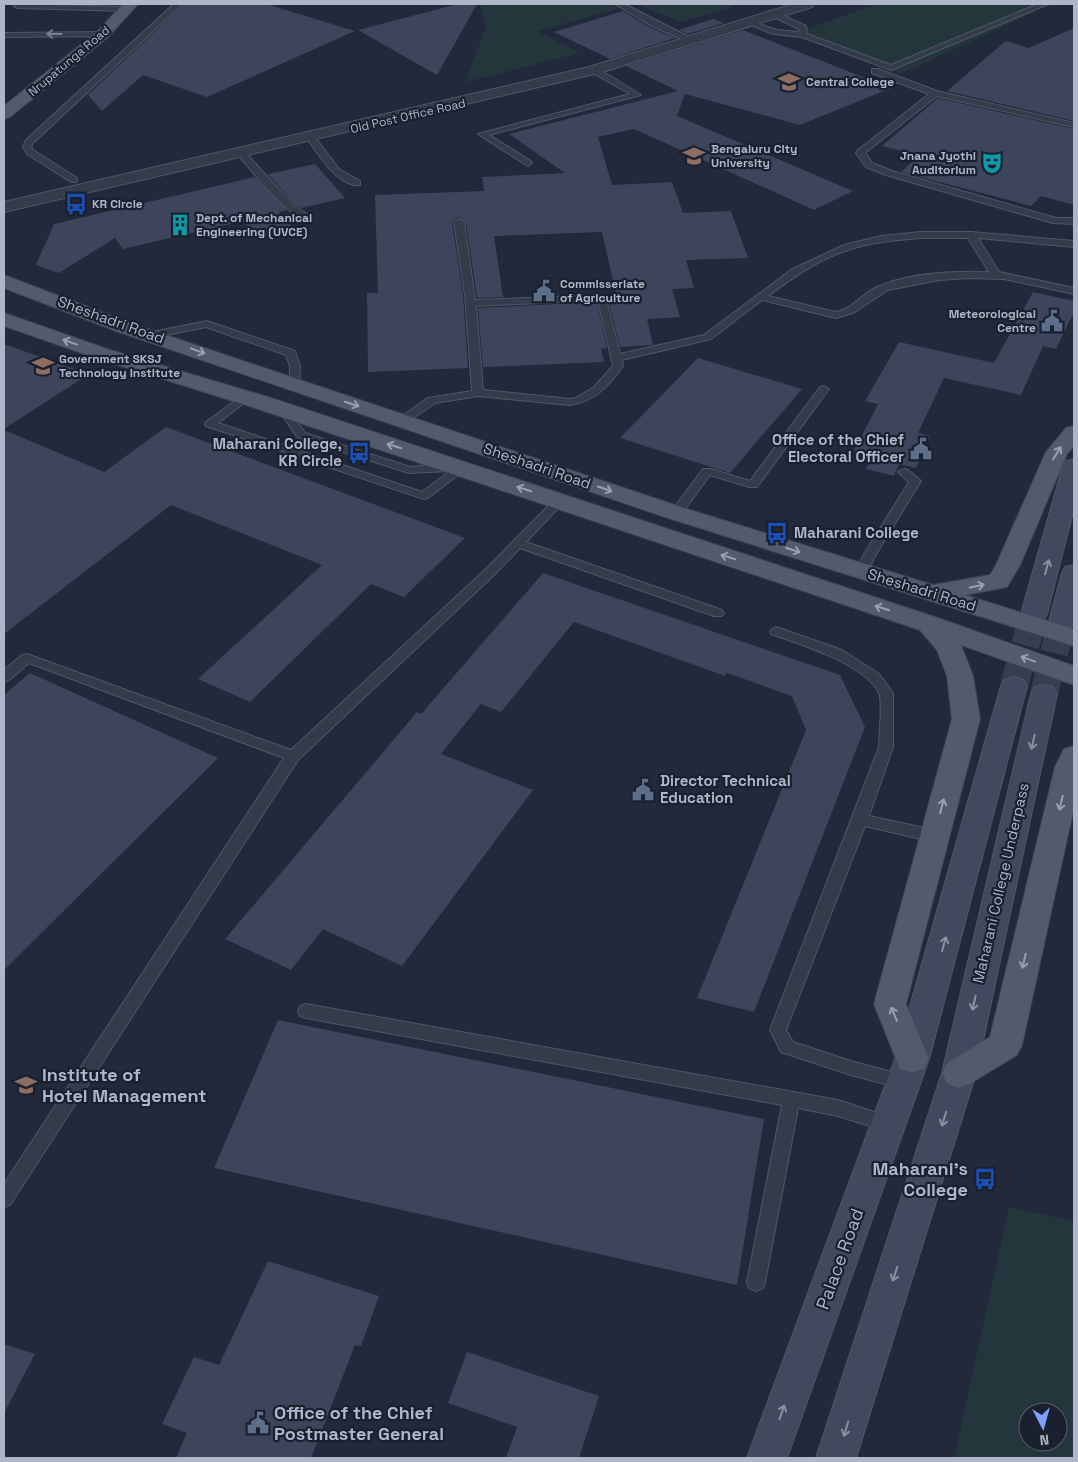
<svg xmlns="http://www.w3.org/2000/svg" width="1078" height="1462" font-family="'Space Grotesk',sans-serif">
	<rect width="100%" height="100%" fill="#21293b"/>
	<g fill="#23363c" fill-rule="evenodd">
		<polygon points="480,4 736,4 727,9 681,22 636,4 537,31 580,53 465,82 486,27"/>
		<polygon points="878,4 914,4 920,6 927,4 1052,4 901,74 794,33"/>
		<path d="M1009,1207l65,14v237h-120zM1028,1412h30v30h-30z"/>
	</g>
	<g fill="#3c455b">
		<polygon points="184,4 266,4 355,31 207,97 143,75 102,111 88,95"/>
		<polygon points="458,4 477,4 437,75 358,30"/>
		<polygon points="623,11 649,27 675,38 610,59 554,32"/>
		<polygon points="713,19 724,23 688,34 679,30"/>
		<polygon points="1074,28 1074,121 947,91 1006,41 1029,48"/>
		<polygon points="743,30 891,88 800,125 685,94 677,116 853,191 814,210 634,129 598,137 612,185 672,182 683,213 731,211 748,258 686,260 694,288 672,289 680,317 647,319 653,345 620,347 608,299 617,299 602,232 494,236 503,297 477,298 466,222 458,217 452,222 463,295 468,368 368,372 367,293 378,293 375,195 484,191 482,177 565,173 509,134 678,91 626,66"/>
		<polygon points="938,98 1074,129 1074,205 1041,196 1031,206 901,172 919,155 882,146"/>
		<polygon points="315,164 345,198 301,208 295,205 268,174"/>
		<polygon points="255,177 287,210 279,212 293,228 257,237 243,221 123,249 115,238 59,273 36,265 54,224"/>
		<polygon points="1033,292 1074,301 1074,312 1056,349 1043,346 1021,395 944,378 918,433 930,436 916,468 899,464 894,476 866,469 873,456 854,451 878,404 865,401 899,342 994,363"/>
		<polygon points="597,302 607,348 601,349 604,362 483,367 478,308"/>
		<polygon points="4,344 89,374 4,429"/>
		<polygon points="698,358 802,389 730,473 620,438"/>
		<polygon points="166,427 465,538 404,597 371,584 250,702 198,679 322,565 171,505 4,634 4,430 104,472"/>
		<polygon points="543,573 840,675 865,727 754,1012 697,998 806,730 792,696 727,673 725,676 574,622 501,712 481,704 441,754 533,790 402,966 323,929 291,970 225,939 417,712 421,714"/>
		<polygon points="30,673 218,758 4,970 4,695"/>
		<polygon points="278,1020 764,1119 737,1285 214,1168"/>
		<polygon points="268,1261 379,1296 361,1346 355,1345 311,1458 176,1458 187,1433 162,1424 194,1357 219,1365"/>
		<polygon points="4,1344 35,1354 4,1413"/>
		<polygon points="467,1352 599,1396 579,1458 506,1458 517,1427 448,1403"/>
	</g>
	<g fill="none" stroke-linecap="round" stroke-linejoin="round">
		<g stroke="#363e50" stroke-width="28" stroke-dasharray="28 14" stroke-linecap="butt">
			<polyline points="1014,686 1034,614"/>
			<polyline points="1044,694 1062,621"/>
		</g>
		<g stroke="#4f5666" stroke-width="2">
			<g id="service">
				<polygon points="16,4 128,7 132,9 128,11 18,8 14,6"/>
				<polygon points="174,4 182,4 33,143 31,147 33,150 77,178 77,182 71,182 27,154 23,147 26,140"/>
				<polygon points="615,4 624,4 695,40 688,42 650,25"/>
				<polygon points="1038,4 1048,4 891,70 802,37 773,34 744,22 748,20 777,30 799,32 799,29 768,14 775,12 806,26 807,34 891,65"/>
				<polygon points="106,32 106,36 103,36 4,37 4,33"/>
				<polygon points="591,68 597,68 641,95 489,135 531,161 532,163 528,166 478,134 630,94 591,72"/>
				<polygon points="872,69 878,69 937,91 1074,123 1074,127 937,96 865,153 872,163 892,171 1056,218 1074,218 1074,224 1053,223 886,175 866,167 856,153 857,151 929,94 872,73"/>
				<path d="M308,136h6l25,33 21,12v4c-21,3 -43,-32 -53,-47z"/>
				<path d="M239,152h6l49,54 17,10v4c-19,3 -59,-50 -72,-64z"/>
				<path d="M459,219l5,3 11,78 130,-5 15,59 84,-19 87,-65 53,-25 37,-9 40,-4h50l103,9v6l-96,-9 21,34 75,16v6l-70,-15 -35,-1 -30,2 -51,10 -35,23 -17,5 -74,-18 -51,39 -89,21 1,6c-14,20 -28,35 -53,39l-92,-9 -43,7 -29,20h-8l-1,-2 1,-2 30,-21 44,-7 -7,-96 -11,-73zM921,238h47l21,34c-34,-1 -83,1 -114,16 -14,7 -23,21 -39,24l-68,-16c24,-18 51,-37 80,-46 24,-8 49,-10 73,-12zM598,300l15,66 -19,21 -18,11 -6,1 -87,-9 -7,-84z"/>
				<polygon points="207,321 295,351 300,366 299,388 291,388 290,386 290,366 286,355 206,327 152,338 147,335 152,332"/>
				<polygon points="824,386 829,389 757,487 749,487 710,475 680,516 672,516 670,513 703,469 711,469 750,481 820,387"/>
				<polygon points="245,394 249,395 250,397 249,399 218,423 422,492 450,471 409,473 297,437 278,409 279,407 287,407 305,433 410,467 453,464 465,466 467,468 428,498 424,499 206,426 205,424 206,422"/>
				<polygon points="904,469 908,470 921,481 875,556 866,575 858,575 856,572 863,556 909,482 898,472"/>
				<polygon points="559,498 565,501 563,503 526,542 722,610 724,613 722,616 714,616 520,548 495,574 298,760 10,1205 4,1207 4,1184 284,758 29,663 9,680 4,682 4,670 22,655 27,654 291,750 487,568 555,499"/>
				<path d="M776,627l66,23 37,24 14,19v54l-24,69 65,14 5,2 2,4 -2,4 -5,2 -69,-16 -79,204 7,12 58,19 59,16 2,5 -2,5 -6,2 -53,-14 -70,-23 -11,-22 109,-283c0,-12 4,-45 0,-54 -14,-29 -79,-49 -108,-59l-1,-3z"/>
				<polygon points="306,1004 838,1100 895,1119 898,1124 895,1129 889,1132 838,1116 798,1108 765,1282 763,1288 756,1291 749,1288 747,1282 782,1105 306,1018 300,1016 298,1011 300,1006"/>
			</g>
		</g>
		<g stroke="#4f5666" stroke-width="2">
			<polygon id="tertiary" points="793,4 814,4 812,7 599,73 4,212 4,202 589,67"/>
		</g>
		<g stroke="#4f5666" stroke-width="2">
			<g id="secondary">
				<polygon points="1074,459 1074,508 1047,614 1043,620 1034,622 1025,620 1021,614 1063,466 1066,461"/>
				<polygon points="1074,565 1074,622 1071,627 1062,629 1053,627 1049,621 1062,573 1065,567"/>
				<polygon points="1014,677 1023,680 1027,686 929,1059 787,1458 747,1458 895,1059 1001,686 1005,680"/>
				<polygon points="1044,685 1053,687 1057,694 976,1073 856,1458 816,1458 942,1073 1031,694 1035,687"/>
			</g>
		</g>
		<g stroke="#3e4454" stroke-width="2">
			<g id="primary">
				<polygon points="123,4 138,4 108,37 10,117 4,119 4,106 98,31"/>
				<polygon points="4,275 130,323 303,381 684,508 933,585 990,575 996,565 1046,452 1066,428 1074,426 1074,446 1067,454 1020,565 1007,587 965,595 1074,629 1074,646 668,518 116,331 4,288"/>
				<polygon points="4,313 110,350 268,397 938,618 1074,666 1074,685 961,645 973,676 980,719 906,1004 929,1059 924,1069 912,1073 900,1069 874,1004 952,719 947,676 937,650 920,630 252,407 96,358 4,326"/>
				<polygon points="1074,746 1074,807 1022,1045 1017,1055 971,1083 959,1088 947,1083 942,1073 947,1063 990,1037 1055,767 1064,749"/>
			</g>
		</g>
		<use href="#service" fill="#343b4b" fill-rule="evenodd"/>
		<use href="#tertiary" fill="#343b4b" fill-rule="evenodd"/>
		<use href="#secondary" fill="#42495e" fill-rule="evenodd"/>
		<use href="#primary" fill="#525a6b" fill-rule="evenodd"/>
	</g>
	<defs><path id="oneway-shaft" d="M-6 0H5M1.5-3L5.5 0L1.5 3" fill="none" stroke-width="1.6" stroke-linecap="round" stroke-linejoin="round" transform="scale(1.25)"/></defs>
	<use stroke="#787f8f" href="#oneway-shaft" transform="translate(54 34) rotate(180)"/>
	<g stroke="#989fb0">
		<use href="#oneway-shaft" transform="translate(70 342) rotate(-160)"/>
		<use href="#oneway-shaft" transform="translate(198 351) rotate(20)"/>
		<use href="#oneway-shaft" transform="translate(352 404) rotate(18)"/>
		<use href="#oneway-shaft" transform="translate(394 446) rotate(-162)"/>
		<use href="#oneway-shaft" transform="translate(1057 453) rotate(-58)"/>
		<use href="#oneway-shaft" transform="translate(524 489) rotate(-162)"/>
		<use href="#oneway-shaft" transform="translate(605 489) rotate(19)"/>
		<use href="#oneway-shaft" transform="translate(793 550) rotate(18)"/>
		<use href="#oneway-shaft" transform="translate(728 557) rotate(-162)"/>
		<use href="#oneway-shaft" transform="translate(977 586) rotate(-11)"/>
		<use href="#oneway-shaft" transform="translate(882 608) rotate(-162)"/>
		<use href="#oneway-shaft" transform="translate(1028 659) rotate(-160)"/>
		<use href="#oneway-shaft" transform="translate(1061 803) rotate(103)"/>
		<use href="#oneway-shaft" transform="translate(942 806) rotate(-75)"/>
		<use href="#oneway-shaft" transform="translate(1024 961) rotate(103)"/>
		<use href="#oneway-shaft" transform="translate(894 1014) rotate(-113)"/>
	</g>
	<g stroke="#8990a2">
		<use href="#oneway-shaft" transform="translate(1047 567) rotate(-75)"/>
		<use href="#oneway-shaft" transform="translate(1033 742) rotate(103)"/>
		<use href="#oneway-shaft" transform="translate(944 944) rotate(-75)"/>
		<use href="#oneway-shaft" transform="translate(974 1003) rotate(103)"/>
		<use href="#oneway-shaft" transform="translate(944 1119) rotate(107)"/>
		<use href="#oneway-shaft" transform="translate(895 1274) rotate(108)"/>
		<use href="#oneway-shaft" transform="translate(782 1412) rotate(-70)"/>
		<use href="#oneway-shaft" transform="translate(846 1429) rotate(107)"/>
	</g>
	<defs>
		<g id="university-bare" transform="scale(1.725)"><path d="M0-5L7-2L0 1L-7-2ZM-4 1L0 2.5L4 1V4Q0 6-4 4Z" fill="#8d6e63" stroke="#1a202f" stroke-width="2.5" paint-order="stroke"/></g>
		<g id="theatre-bare" transform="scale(1.725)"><path d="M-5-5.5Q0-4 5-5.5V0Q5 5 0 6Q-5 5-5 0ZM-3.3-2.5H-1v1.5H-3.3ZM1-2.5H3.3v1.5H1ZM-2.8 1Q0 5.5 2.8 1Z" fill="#0f9aa8" stroke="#1a202f" stroke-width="2.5" paint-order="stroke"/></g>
		<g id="bus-bare" transform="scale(1.725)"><path d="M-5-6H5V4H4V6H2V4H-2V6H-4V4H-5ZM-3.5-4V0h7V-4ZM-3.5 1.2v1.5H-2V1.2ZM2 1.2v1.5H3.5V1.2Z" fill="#1a4fb4" stroke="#1a202f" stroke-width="2.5" paint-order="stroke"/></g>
		<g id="building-bare" transform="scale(1.725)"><path d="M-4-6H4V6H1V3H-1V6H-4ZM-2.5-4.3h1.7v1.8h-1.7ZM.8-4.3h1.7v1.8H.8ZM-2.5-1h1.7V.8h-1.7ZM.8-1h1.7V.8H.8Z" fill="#0f9aa8" stroke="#1a202f" stroke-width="2.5" paint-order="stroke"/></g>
		<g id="civic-bare" transform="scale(1.725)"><path d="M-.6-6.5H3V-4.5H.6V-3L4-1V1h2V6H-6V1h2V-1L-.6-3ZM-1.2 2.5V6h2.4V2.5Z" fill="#5c6f8a" stroke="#1a202f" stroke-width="2.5" paint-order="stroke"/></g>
	</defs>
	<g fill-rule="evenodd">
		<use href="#university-bare" x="789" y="82"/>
		<use href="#university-bare" x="694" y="156"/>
		<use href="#theatre-bare" x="992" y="163"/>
		<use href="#bus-bare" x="76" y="204"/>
		<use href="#building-bare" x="180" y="225"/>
		<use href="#civic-bare" x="544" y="291"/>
		<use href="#civic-bare" x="1052" y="321"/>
		<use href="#university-bare" x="43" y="366"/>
		<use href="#civic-bare" x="921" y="449"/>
		<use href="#bus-bare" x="359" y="453"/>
		<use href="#bus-bare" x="777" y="533"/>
		<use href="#civic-bare" x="643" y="790"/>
		<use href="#university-bare" x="26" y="1085"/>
		<use href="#bus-bare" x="985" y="1179"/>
		<use href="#civic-bare" x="258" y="1423"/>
	</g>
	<g text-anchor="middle" stroke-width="4.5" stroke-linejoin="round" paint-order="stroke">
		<g font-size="12" fill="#afb6c7" stroke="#1a202f">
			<text transform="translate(69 61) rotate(-40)" y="4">Nrupatunga Road</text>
			<text transform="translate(408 116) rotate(-13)" y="4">Old Post Office Road</text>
		</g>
		<g font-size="12" font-weight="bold" fill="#afb6c7" stroke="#1a202f" text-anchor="start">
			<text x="806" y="86">Central College</text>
			<text x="711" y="153">Bengaluru City<tspan x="711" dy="14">University</tspan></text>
			<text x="976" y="160" text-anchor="end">Jnana Jyothi<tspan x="976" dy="14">Auditorium</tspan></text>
			<text x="92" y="208">KR Circle</text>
			<text x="196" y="222">Dept. of Mechanical<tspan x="196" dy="14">Engineering (UVCE)</tspan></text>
			<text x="560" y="288">Commisseriate<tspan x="560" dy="14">of Agriculture</tspan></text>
			<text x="1036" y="318" text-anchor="end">Meteorological<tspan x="1036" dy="14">Centre</tspan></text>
			<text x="59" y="363">Government SKSJ<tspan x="59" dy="14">Technology Institute</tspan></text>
		</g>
		<g font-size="15" fill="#afb6c7" stroke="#1a202f">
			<text transform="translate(111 320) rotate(20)" y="5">Sheshadri Road</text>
			<text transform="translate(537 466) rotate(19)" y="5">Sheshadri Road</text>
			<text transform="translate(922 590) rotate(17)" y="5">Sheshadri Road</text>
			<text transform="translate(1001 883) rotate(-77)" y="5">Maharani College Underpass</text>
		</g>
		<g font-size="15" font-weight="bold" fill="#afb6c7" stroke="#1a202f" text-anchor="end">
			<text x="904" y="445">Office of the Chief<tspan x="904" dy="17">Electoral Officer</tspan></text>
			<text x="342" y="449">Maharani College,<tspan x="342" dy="17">KR Circle</tspan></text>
			<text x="794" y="538" text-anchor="start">Maharani College</text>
			<text x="660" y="786" text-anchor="start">Director Technical<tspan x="660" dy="17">Education</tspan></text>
		</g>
		<g font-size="18" font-weight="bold" fill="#afb6c7" stroke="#1a202f" text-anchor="start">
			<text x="42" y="1081">Institute of<tspan x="42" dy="21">Hotel Management</tspan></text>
			<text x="968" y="1175" text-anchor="end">Maharani's<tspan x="968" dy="21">College</tspan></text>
			<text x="274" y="1419">Office of the Chief<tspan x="274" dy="21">Postmaster General</tspan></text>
		</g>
		<g font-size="18" fill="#afb6c7" stroke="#1a202f">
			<text transform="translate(840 1259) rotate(-70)" y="6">Palace Road</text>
		</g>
	</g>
	<rect width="1078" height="1462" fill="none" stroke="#afb6c7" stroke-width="10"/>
	<g transform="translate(1043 1427) rotate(174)"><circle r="24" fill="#1a202f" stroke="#565c6c"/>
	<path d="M0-4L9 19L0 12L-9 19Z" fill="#7fa1fc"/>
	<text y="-8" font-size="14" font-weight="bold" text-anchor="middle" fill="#afb6c7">N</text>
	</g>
</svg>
